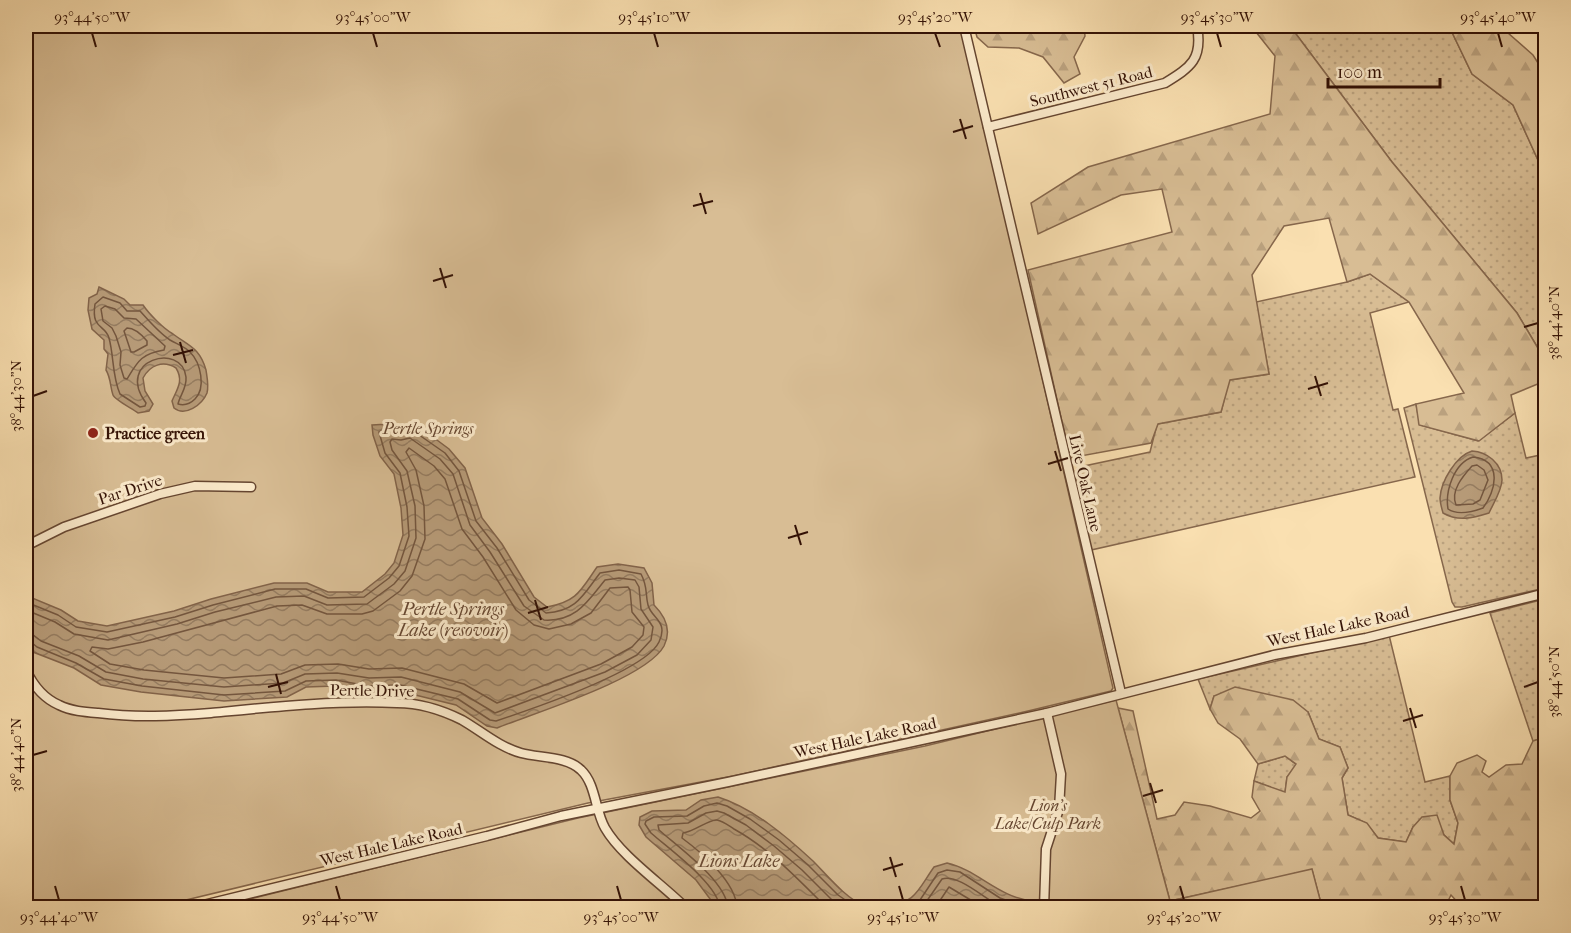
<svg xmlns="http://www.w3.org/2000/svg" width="1571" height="933" font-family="'IM FELL French Canon',serif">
	<defs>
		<pattern id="grass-dots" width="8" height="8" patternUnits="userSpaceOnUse" patternTransform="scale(1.5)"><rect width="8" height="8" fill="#d8bd94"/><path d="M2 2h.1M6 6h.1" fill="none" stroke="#baa17e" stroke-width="1.8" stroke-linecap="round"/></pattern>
		<pattern id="forest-firs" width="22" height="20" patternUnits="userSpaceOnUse" patternTransform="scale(1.5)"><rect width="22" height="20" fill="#d8bd94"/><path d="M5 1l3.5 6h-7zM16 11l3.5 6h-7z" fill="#baa17e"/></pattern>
		<pattern id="water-waves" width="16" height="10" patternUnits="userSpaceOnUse" patternTransform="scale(1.5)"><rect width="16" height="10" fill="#b69a77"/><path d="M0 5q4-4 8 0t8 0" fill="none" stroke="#957c60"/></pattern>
	</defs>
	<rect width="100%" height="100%" fill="#fae0b1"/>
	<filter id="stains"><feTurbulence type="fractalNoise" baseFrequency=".00333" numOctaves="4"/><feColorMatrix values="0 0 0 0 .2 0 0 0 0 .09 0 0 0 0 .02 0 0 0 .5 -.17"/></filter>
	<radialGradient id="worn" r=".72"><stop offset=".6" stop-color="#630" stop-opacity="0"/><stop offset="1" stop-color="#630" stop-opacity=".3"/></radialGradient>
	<g fill="url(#grass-dots)" stroke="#86674c" stroke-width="1.5">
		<polygon points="1290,26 1449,26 1472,74 1513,105 1542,169 1545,189 1545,213 1540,227 1546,235 1545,360 1517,313 1392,162"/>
		<polygon points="1370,274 1409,302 1370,313 1393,410 1398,409 1415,477 1091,550 1075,478 1076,471 1084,466 1150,452 1157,424 1221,412 1229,380 1269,374 1256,302 1347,282"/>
		<polygon points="1416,404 1420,425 1478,441 1515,413 1526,458 1545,454 1545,588 1462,607 1455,607 1452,602 1404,408"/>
		<polygon points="1545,599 1545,737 1533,741 1490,613"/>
		<polygon points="1389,635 1425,782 1450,776 1450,800 1458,823 1454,844 1444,835 1413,827 1406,842 1378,838 1366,823 1348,815 1342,778 1348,768 1340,747 1319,739 1308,712 1214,696 1210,709 1198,679"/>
		<polygon points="1285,756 1297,765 1287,777 1285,793 1254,781 1258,764"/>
	</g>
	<g fill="url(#forest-firs)" stroke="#86674c" stroke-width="1.5">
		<polygon points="974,26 1084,26 1085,36 1074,57 1080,74 1064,83 1043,57 1019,48 988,47 977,37"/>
		<polygon points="1258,26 1290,26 1392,162 1517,313 1545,360 1545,381 1511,395 1515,413 1479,441 1419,425 1416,404 1464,393 1409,302 1370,274 1347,282 1329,218 1284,226 1252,275 1269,374 1230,380 1221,412 1158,424 1151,443 1070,458 1028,270 1172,232 1162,189 1121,195 1038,234 1031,203 1088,167 1270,114 1275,56 1256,32"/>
		<polygon points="1449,26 1500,26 1533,55 1545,74 1545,189 1542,169 1513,105 1472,74"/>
		<polygon points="1235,687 1293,700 1308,712 1319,739 1340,747 1348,768 1342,778 1348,815 1367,823 1378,838 1406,842 1413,827 1422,817 1437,815 1444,835 1454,844 1458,823 1450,800 1450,776 1457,763 1477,755 1486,761 1482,772 1489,777 1506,765 1522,764 1533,741 1545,737 1545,907 1462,907 1451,895 1445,907 1322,907 1312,870 1170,901 1118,708 1133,711 1157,819 1175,815 1184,802 1210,806 1251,818 1260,811 1252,797 1254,781 1285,792 1287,777 1296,764 1285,756 1258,764 1240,739 1218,723 1210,709 1214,696"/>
	</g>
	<g fill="#d8bd94" stroke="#86674c" stroke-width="1.5">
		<polygon points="26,26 962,26 1113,688 1111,691 1028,711 733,776 588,803 157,907 26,907"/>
		<polygon points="1116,700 1170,901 1312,869 1322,907 225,908 225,905 578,818 925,746"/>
	</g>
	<g fill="url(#water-waves)" stroke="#826349" stroke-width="1.5">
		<path d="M99,287l25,12 6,6h13c6,9 21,24 30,29 16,12 27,14 33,36 1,7 3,16 1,23 -5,12 -22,24 -33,15l-2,-7c5,-12 12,-20 4,-33 -13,-8 -26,-3 -33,10l2,13 8,13 -4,7 -11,2c-5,-4 -23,-13 -25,-18 -3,-8 -2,-17 -7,-25l2,-16 -4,-5v-9l-12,-11 -4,-19 1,-12 8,-4z"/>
		<path d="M414,423l35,26 16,19 17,50 20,26 32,53 13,10c30,-5 34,-17 50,-40l21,-3 26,4 8,15 2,22c11,11 18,25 10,41 -18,33 -130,67 -167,82l-10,-2 -31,-21 -57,-14 -31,1 -33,-6 -29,1 -19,10 -63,4 -83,-9 -40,-7 -27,-17 -41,-16 -7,-8v-44l4,-3 31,13 17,11 29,5 67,-15 37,-12 63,-16h33l21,9h34l23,-18 9,-11 9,-28 -2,-27 -7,-34 -14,-18 -7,-21 -1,-10c16,-2 27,3 42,-2z"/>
		<path d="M1472,451c15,1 30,12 30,29 0,10 -9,24 -13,33 -16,5 -31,9 -46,0 -1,-4 -3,-10 -3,-15 1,-17 16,-42 32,-47z"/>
		<path d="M718,797c35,11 68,39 95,64 14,14 33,38 52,45 6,2 13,1 19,1h-168l-20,-27 -50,-43 -7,-12 1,-8 12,-6 34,-1 15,-10z"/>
		<path d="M947,863c31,7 52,35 86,38v6h-148c32,-5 32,-16 49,-40z"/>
	</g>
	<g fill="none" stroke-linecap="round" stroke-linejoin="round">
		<g stroke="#74563e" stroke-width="1.5">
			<path d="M103,297l17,6 7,8h13c9,10 19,22 30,29 7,4 15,7 20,12 11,11 16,36 5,47 -5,5 -10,7 -17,5 2,-9 9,-16 8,-27 -4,-36 -72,-17 -40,26l-1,3 -5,1 -20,-13c-8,-18 -6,-38 -11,-56 -4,-14 -18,-8 -14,-34z"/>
			<path d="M105,306l10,3 9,9 12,1 29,27 -1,4c-23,4 -26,11 -37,29l-3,-1 -4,-13 1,-13 -5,-16 -4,-8 -9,-7 -2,-12z"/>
			<path d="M127,328c8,0 15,7 20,13v4l-13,7h-3l-7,-21z"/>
			<polygon points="409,448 434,466 445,479 462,529 483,557 516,610 534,625 549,629 571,624 591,613 610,588 628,587 630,590 632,612 644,627 643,635 632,647 601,664 497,703 464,684 402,668 369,669 338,664 305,665 281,674 224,678 144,670 110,664 90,651 92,647 108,649 143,642 277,606 302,605 327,614 362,614 373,611 400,591 412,576 425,539 424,506 416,470 406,452"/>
			<path d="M1473,457c30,3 23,34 10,51 -11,4 -25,8 -35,1 -3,-18 6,-46 25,-52z"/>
			<path d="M1477,465l7,5 4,10 -8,20 -7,4 -17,1c-6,-14 7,-29 16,-39z"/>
			<path d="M26,605l5,-1 27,11 18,12 31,5 68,-15 38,-12 62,-16h31l22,9 36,-1 25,-19 10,-12 10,-30 -2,-29 -7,-34 -15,-20 -6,-21 5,-2 17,3 11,-3 33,23 14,18 17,50 21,27 32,52 17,13c31,-2 37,-18 54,-40l19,-3 22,4c7,13 4,19 7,31 3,13 21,16 11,37 -14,29 -130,68 -163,79l-6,-1 -32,-21 -58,-14 -32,1 -32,-6 -30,1 -21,10 -61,4 -82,-9 -38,-7 -28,-16 -39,-16 -6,-5 -5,-1"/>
			<path d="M26,612h5l24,10 19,12 34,6 69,-16 38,-12 61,-15 28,-1 23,9 40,-1 27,-20 11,-13 11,-33 -1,-32 -8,-35 -15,-21 -2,-8 2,-3 9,1 9,-2 30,21 13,15 17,51 20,27 34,54 20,14c32,2 44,-19 61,-40l14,-2 16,2 4,7 2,22 12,18 -2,13 -14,15 -32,17 -110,41 -35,-21 -59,-15 -32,1 -32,-5 -32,1 -22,9 -59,4 -81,-8 -37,-7 -27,-16 -38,-15 -9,-7 -6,-1"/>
			<path d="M720,908c-2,-24 -51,-59 -69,-75l-6,-9 1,-3 8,-4 33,-1 17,-10 13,-3 10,3 23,13 29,21 28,24 31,31 19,13"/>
			<path d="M728,908c-2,-27 -50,-61 -69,-78l-1,-5 30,-2 18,-10 11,-2 7,2 22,12 28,21 28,24 31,31 10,7"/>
			<path d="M737,908c-1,-26 -36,-56 -55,-70l1,-5c11,-1 26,-14 34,-13 6,1 12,6 17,9 36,20 64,50 93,79"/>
			<polyline points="908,908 920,900 938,873 947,870 960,872 1000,898 1027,908"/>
			<path d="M922,908l20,-29c16,-6 45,22 61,29"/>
			<polyline points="935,908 949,887 984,908"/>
		</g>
		<g stroke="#654530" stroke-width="11">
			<g id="minor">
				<polyline points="964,26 1121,693"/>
				<path d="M988,127l177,-44c26,-16 38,-24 32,-57"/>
				<polyline points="26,546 64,527 160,494 195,486 251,487"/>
				<path d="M26,670c7,15 17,28 33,35 12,6 26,7 39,8 39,5 75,3 113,0 61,-6 124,-13 186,-10 22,0 45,7 65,17 19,11 37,27 59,33 18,5 46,3 60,17 15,14 14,41 24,58 16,28 57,56 81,80"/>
				<polyline points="191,908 487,836 561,816 728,782 1047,713 1274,655 1366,638 1546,593"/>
				<polyline points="1044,908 1046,849 1059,809 1061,774 1047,713"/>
			</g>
		</g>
		<use href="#minor" stroke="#fcebcc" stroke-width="8"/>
	</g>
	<path fill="none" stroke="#331105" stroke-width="2" d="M92,33l4,14M373,33l4,14M654,33l4,14M935,33l5,14M1217,33l4,14M1498,33l4,14M960,119l6,20M953,132l20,-6M700,193l6,21M693,206l20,-5M440,268l6,20M433,281l20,-6M1524,327l14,-4M180,342l6,21M173,355l20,-5M1315,376l6,20M1308,389l20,-6M33,396l14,-5M1055,451l6,20M1048,464l20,-6M795,525l6,20M788,538l20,-6M535,600l6,20M528,613l20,-6M276,674l5,20M268,687l20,-5M1524,687l14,-5M1410,708l6,20M1403,721l20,-6M33,755l14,-4M1150,783l6,20M1143,796l20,-6M890,857l6,20M883,870l20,-6M55,886l4,14M336,886l4,14M617,886l4,14M899,886l4,14M1180,886l4,14M1461,886l4,14"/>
	<circle fill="#8f2418" stroke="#fcebcc" stroke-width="2" cx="93" cy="433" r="6"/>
	<g text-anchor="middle" stroke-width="6" stroke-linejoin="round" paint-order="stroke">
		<g font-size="16" fill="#331105" stroke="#fcebcc">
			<text transform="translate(1091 86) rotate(-14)" y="6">Southwest 51 Road</text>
			<text transform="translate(1086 483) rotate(77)" y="6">Live Oak Lane</text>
			<text transform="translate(130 489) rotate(-18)" y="6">Par Drive</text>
			<text transform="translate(1338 626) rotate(-12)" y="6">West Hale Lake Road</text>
			<text transform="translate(372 690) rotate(1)" y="6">Pertle Drive</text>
			<text transform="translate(865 737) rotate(-12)" y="6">West Hale Lake Road</text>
			<text transform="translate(391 844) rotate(-13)" y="6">West Hale Lake Road</text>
		</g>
		<g font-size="16" font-style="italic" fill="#654530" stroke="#fcebcc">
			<text x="428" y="434">Pertle Springs</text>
			<text x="1048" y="811">Lion's<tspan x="1048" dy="18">Lake/Culp Park</tspan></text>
		</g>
		<g font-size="16" font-weight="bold" fill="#331105" stroke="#fcebcc" text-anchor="start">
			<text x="105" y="439">Practice green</text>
		</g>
		<g font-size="18" font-style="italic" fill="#674833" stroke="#fcebcc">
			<text x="453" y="615">Pertle Springs<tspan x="453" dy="21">Lake (resovoir)</tspan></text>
			<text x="739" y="867">Lions Lake</text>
		</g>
	</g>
	<rect width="1571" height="933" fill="none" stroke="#fae0b1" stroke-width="66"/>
	<path d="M1328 78v9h112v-9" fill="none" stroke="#331105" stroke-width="3"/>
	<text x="1337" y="78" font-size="18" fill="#331105" stroke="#fcebcc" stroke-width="4.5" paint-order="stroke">100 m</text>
	<rect x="33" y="33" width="1505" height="867" fill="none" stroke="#331105" stroke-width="2"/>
	<g font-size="15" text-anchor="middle" fill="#331105">
		<text x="92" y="22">93°44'50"W</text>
		<text x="373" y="22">93°45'00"W</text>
		<text x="654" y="22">93°45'10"W</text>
		<text x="935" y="22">93°45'20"W</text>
		<text x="1217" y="22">93°45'30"W</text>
		<text x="1498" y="22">93°45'40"W</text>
		<text transform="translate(1554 323) rotate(-90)" y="5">38°44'40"N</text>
		<text transform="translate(16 396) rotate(-90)" y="5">38°44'30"N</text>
		<text transform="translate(1554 682) rotate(-90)" y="5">38°44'50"N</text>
		<text transform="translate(16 755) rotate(-90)" y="5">38°44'40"N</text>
		<text x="59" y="922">93°44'40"W</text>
		<text x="340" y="922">93°44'50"W</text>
		<text x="621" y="922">93°45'00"W</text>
		<text x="903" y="922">93°45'10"W</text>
		<text x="1184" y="922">93°45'20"W</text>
		<text x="1465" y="922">93°45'30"W</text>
	</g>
	<rect width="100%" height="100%" filter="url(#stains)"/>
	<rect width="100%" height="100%" fill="url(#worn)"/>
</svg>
